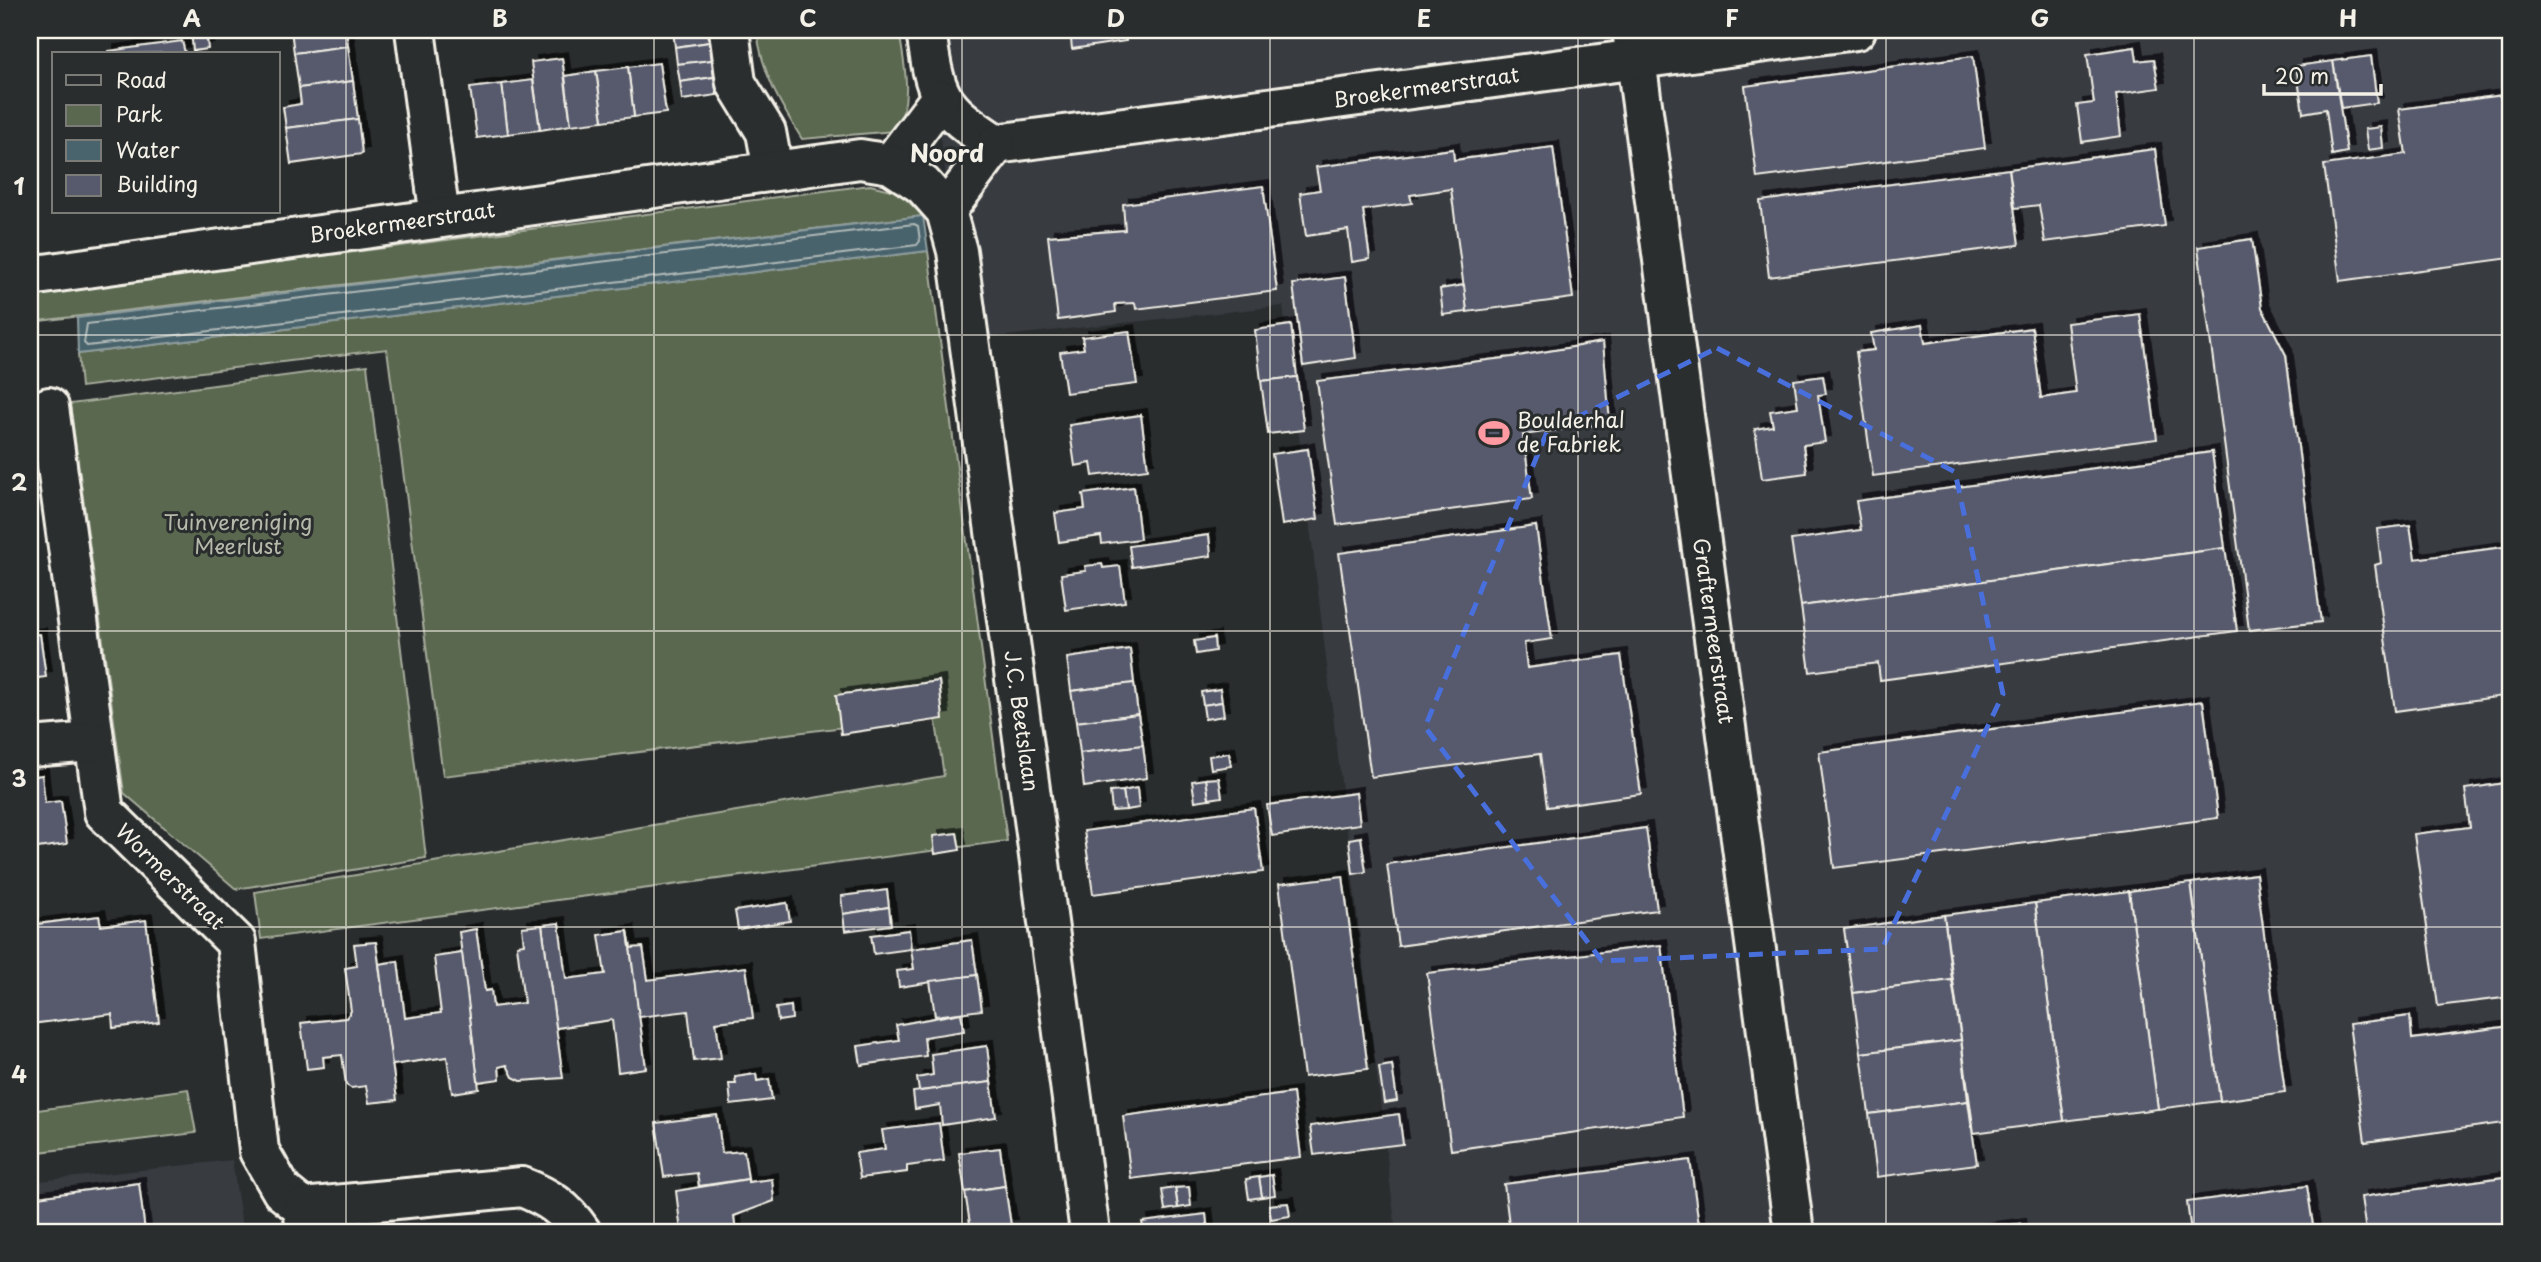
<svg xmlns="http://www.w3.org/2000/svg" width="2541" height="1262" font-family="'Playpen Sans',sans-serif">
	<defs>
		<filter id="shadow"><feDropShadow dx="6" dy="-6" stdDeviation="0" flood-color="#0009"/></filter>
	</defs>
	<rect width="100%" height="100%" fill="#2a2d2e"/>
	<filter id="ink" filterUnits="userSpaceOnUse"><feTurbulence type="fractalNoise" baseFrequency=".0143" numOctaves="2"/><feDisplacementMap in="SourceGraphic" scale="14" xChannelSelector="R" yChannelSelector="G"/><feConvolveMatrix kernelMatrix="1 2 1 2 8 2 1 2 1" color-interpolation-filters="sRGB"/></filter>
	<g filter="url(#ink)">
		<g fill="#373a41">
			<polygon points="927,30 2511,30 2511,1232 1396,1232 1283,306 967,340"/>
			<polygon points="232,1160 243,1232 30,1232 30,1182"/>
		</g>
		<g fill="#5a6850" stroke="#a7ac9c" stroke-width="2">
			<path d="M757,30h52l1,5 45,-5h44c5,35 15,70 -4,101l-93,8c-22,-35 -41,-67 -45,-109z"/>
			<polygon points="870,185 899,192 923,216 30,322 30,294"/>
			<polygon points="928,251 1007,841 261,939 255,892 944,776 935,716 443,776 387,349 81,387 78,354"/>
			<polygon points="367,365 426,858 236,889 124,793 70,404"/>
			<polygon points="188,1089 196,1133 30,1153 30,1111"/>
		</g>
		<polygon fill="#49646d" stroke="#8d9c9e" stroke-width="2" points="923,216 928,251 78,354 77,318"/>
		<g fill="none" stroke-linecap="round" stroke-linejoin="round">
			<polygon stroke="#b0b9b7" stroke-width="2" points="914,224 918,226 920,241 917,245 87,346 84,343 87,324"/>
		</g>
		<g fill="#565a6c" stroke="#f4f1e8" stroke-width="2" filter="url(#shadow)">
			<polygon points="191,30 206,30 208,49 193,51"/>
			<polygon points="291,30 346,30 348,46 294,53"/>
			<polygon points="673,30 708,30 710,42 675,47"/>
			<polygon points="1070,30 1124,30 1126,41 1072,49"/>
			<polygon points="1209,30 1244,30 1209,35"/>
			<polygon points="182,41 185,53 108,54 108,51"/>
			<polygon points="710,42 712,60 677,64 675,47"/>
			<polygon points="348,46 353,81 299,88 294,53"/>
			<polygon points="2135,47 2137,61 2154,59 2159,88 2116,94 2121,136 2082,142 2077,105 2094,103 2087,54"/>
			<polygon points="1973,56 1985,148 1757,178 1745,86"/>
			<polygon points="2371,56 2377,103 2341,108 2333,61"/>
			<polygon points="562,58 571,125 540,130 531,62"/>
			<polygon points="712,60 714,77 680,82 677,64"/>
			<polygon points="2333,61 2347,152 2332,155 2326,109 2303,113 2296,66"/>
			<polygon points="659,63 666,113 634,117 628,67"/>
			<polygon points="628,67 634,117 603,121 596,71"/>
			<polygon points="596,71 603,121 571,125 565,76"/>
			<polygon points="714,77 717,95 682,100 680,82"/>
			<polygon points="533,80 540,130 508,134 502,84"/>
			<polygon points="353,81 358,119 286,128 283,107 301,104 299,88"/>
			<polygon points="502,84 508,134 477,138 470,88"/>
			<polygon points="2511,94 2511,258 2340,281 2324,165 2406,154 2399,109"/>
			<polygon points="358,119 362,154 291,164 286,128"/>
			<polygon points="2381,127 2383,148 2368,150 2365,129"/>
			<polygon points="1553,147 1573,298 1467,312 1451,189 1410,195 1412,203 1363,210 1370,259 1352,262 1348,230 1306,236 1300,193 1320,190 1316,167 1453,149 1454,160"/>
			<polygon points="2155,149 2165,226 2045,242 2039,205 2015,208 2009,169"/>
			<polygon points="2009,169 2019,245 1769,277 1760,201"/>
			<polygon points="1263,186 1277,291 1136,309 1135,303 1115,304 1116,312 1058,320 1048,236 1125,230 1123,204"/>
			<polygon points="2252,239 2262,308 2286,355 2321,622 2249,630 2198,247"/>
			<polygon points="1345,277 1356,358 1303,366 1293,284"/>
			<polygon points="1464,285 1467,312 1443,315 1440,289"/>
			<polygon points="2140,314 2157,439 1873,476 1856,352 1874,350 1871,333 1922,325 1925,343 2032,328 2041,398 2076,393 2067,323"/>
			<polygon points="1291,325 1297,377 1261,381 1255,330"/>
			<polygon points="1129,331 1137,384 1066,393 1060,352 1084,349 1082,337"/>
			<polygon points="1603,342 1610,423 1523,435 1532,499 1337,525 1317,381 1512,357"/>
			<polygon points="1823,376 1826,394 1818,395 1825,442 1803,445 1807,473 1762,479 1755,429 1773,426 1770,411 1798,407 1794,380"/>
			<polygon points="1297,377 1304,430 1268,434 1261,381"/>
			<polygon points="1141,415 1148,469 1093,476 1091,463 1075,466 1069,425"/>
			<polygon points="1308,449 1318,519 1282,525 1272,454"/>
			<polygon points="2212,452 2225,548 1801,606 1791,540 1861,530 1856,501"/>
			<polygon points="1134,487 1140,539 1102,544 1101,536 1059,542 1055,513 1085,509 1083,494"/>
			<polygon points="2410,525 2415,559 2511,546 2511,695 2395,711 2375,565 2381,563 2377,529"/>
			<polygon points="1536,526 1552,639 1524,643 1527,668 1621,655 1641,794 1547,807 1540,754 1371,777 1339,553"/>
			<polygon points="1209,535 1211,556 1132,567 1129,546"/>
			<polygon points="2225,548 2237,631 1880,680 1878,663 1810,672 1801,606"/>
			<polygon points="1102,564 1103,568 1120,566 1125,602 1066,610 1061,574 1086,571 1085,566"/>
			<polygon points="40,634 46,677 30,679 30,635"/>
			<polygon points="1214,638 1215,651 1196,654 1194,641"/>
			<polygon points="1130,649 1134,683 1071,691 1067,658"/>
			<polygon points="939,681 943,719 841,734 836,695"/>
			<polygon points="1134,683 1138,714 1076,722 1071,691"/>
			<polygon points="1220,689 1222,702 1203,705 1201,692"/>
			<polygon points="2203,701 2218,818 1834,868 1819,752"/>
			<polygon points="1222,702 1224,716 1205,719 1203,705"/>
			<polygon points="1138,714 1143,745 1080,753 1076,722"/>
			<polygon points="1143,745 1147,778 1084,787 1080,753"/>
			<polygon points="1229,753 1231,766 1211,769 1209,756"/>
			<polygon points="42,775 45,803 61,801 67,844 30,849 30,777"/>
			<polygon points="1219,778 1222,797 1209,799 1206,779"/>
			<polygon points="1206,779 1209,799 1195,801 1192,781"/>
			<polygon points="2511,782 2511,997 2438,1006 2414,834 2470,827 2465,789"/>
			<polygon points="1137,788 1139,808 1126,810 1123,791"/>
			<polygon points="1123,791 1126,810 1112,811 1110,792"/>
			<polygon points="1356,793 1360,824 1272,836 1267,805"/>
			<polygon points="1254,808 1263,872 1093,894 1084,831"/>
			<polygon points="1646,828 1657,910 1398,946 1387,864"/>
			<polygon points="957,833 960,850 935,854 933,836"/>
			<polygon points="1361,837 1366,872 1353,874 1349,839"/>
			<polygon points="2256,874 2285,1092 2220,1101 2191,883"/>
			<polygon points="1343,876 1368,1069 1304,1077 1279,884"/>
			<polygon points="2191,883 2220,1101 2158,1109 2129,891"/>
			<polygon points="887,890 889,907 843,914 841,896"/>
			<polygon points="2129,891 2158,1109 2064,1121 2035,903"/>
			<polygon points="787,903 790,921 738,929 735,911"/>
			<polygon points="2035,903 2064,1121 1974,1133 1944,915"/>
			<polygon points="889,907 891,925 845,931 843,914"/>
			<polygon points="1944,915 1952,980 1853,993 1844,929"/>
			<polygon points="99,916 101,926 146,920 159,1022 113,1028 112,1014 30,1024 30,925"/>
			<polygon points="559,923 566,979 605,974 599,935 628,931 646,1068 618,1072 612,1020 556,1028 542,925"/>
			<polygon points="542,925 563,1078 521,1081 513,1077 507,1065 499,1067 500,1079 478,1082 459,932 476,929 485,991 491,990 493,1007 524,1003 517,945 524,944 522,927"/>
			<polygon points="909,930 911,949 874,954 871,935"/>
			<polygon points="628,931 631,948 643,947 648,980 746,967 753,1018 716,1022 721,1058 694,1061 688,1011 639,1017"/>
			<polygon points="972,940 977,975 899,987 897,971 914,969 911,949"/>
			<polygon points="376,942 397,1100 369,1103 366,1086 351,1088 346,1085 342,1055 323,1057 324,1067 307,1069 301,1023 346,1018 351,1011 345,968 357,966 354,944"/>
			<polygon points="1661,945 1683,1117 1451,1150 1427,973"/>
			<polygon points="462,953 479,1089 452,1093 447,1057 392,1065 379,964 398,961 405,1018 441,1013 434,957"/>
			<polygon points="977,975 982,1010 935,1016 930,981"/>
			<polygon points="1952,980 1961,1040 1861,1053 1853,993"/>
			<polygon points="791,1006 792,1019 778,1021 776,1008"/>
			<polygon points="961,1013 964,1031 924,1037 926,1056 861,1065 858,1046 899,1040 896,1025"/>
			<polygon points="2410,1016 2412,1039 2511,1026 2511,1122 2365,1142 2349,1024"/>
			<polygon points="1961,1040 1968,1101 1869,1114 1861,1053"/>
			<polygon points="987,1046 991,1082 919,1091 917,1078 933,1075 931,1054"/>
			<polygon points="1392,1065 1397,1101 1384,1103 1379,1067"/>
			<polygon points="756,1074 757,1081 769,1079 772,1100 731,1105 729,1084 736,1084 735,1077"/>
			<polygon points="991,1082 996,1117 942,1125 940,1105 915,1109 913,1092"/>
			<polygon points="1293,1093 1301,1157 1131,1179 1123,1116"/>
			<polygon points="1968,1101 1977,1164 1877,1177 1869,1114"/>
			<polygon points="1399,1114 1403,1144 1314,1155 1310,1126"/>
			<polygon points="717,1115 722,1153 744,1151 748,1179 699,1186 697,1173 664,1177 656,1123"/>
			<polygon points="939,1123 944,1161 907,1166 907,1172 860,1178 856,1153 885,1149 882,1130"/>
			<polygon points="1000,1148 1005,1186 965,1192 959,1153"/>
			<polygon points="1690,1160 1700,1232 1510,1232 1504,1184"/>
			<polygon points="1272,1175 1275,1195 1262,1197 1259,1177"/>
			<polygon points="2511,1176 2511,1232 2366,1232 2361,1197"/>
			<polygon points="1259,1177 1262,1197 1249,1199 1246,1179"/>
			<polygon points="748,1179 748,1182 772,1179 774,1201 734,1216 736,1232 681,1232 676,1191"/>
			<polygon points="139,1183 145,1232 33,1232 30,1198"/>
			<polygon points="1005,1186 1011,1225 971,1230 965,1192"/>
			<polygon points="2307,1186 2314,1232 2191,1232 2187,1202"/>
			<polygon points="1189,1187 1191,1206 1178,1208 1175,1188"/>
			<polygon points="1175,1188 1178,1208 1165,1210 1162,1190"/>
			<polygon points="1288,1203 1290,1216 1271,1219 1269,1205"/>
			<polygon points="1206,1214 1208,1232 1144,1232 1142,1222"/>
			<polygon points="2020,1224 2021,1232 1961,1232"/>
		</g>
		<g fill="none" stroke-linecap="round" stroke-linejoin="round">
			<g stroke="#f4f1e8" stroke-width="44">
				<g id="minor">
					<polyline points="415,30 440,218"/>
					<polyline points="729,30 736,83 766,132 773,170"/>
					<path d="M926,30c9,66 12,77 70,114"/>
					<polyline points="1632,30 1794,1232"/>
					<polyline points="996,144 1856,30"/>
					<polyline points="891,164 940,99"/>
					<polyline points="946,211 996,144"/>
					<polyline points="30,276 860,159 891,164 923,185 946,211 957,251 1090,1232"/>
					<polyline points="49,407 104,812 236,942 259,1151 282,1191 303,1208"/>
					<polyline points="30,747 93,742"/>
					<path d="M306,1232l-3,-24 219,-21c26,10 43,21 59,45"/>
				</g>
			</g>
			<use href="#minor" stroke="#2a2d2e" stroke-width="38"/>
		</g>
	</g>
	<path fill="none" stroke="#486fdb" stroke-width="5" stroke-dasharray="14 9" stroke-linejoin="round" d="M1717,348l238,124 48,222 -121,255 -280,12 -177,-234 122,-295z"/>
	<path fill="none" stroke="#f4f1e8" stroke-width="2" stroke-opacity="0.55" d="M346,30v1202M654,30v1202M962,30v1202M1270,30v1202M1578,30v1202M1886,30v1202M2194,30v1202M30,335h2481M30,631h2481M30,927h2481"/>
	<defs>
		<g id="stadium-bare" transform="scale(2.415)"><path d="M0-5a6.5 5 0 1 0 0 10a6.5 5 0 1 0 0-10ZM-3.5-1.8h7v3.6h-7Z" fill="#ff9aa2" stroke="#2a2d2e" stroke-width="2.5" paint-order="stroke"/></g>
	</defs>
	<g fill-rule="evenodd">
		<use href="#stadium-bare" x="1494" y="433"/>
	</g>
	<g text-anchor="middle" stroke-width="6" stroke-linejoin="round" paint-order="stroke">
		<g font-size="21" fill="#f4f1e8" stroke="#2a2d2e">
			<text transform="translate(1426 88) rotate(-8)" y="7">Broekermeerstraat</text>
			<text transform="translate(402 223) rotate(-8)" y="7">Broekermeerstraat</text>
			<text transform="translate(1713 631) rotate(82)" y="7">Graftermeerstraat</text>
			<text transform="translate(1021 721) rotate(82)" y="7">J.C. Beetslaan</text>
			<text transform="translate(170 877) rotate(44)" y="7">Wormerstraat</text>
		</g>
		<g font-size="21" fill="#f4f1e8" stroke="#2a2d2e" text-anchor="start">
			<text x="1517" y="428">Boulderhal<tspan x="1517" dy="24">de Fabriek</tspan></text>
		</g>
		<g font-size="21" fill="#b6baab" stroke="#2a2d2e">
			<text x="238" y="530">Tuinvereniging<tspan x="238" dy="24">Meerlust</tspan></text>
		</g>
		<g font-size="24" font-weight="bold" fill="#f4f1e8" stroke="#2a2d2e">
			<text x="947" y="162">Noord</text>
		</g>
	</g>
	<rect width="2541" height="1262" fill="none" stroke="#2a2d2e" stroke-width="77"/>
	<rect x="52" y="52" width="228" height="161" fill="#2a2d2e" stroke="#7b7b78" stroke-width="2"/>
	<rect x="66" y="75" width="35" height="10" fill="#2a2d2e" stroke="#7b7b78" stroke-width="2"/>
	<text x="116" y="88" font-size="21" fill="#f4f1e8">Road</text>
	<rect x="66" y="105" width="35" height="21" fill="#5a6850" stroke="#7b7b78" stroke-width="2"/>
	<text x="116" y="122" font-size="21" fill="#f4f1e8">Park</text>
	<rect x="66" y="140" width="35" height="21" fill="#49646d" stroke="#7b7b78" stroke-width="2"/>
	<text x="116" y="158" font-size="21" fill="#f4f1e8">Water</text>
	<rect x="66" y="175" width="35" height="21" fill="#565a6c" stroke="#7b7b78" stroke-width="2"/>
	<text x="116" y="192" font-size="21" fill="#f4f1e8">Building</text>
	<path d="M2264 84v10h117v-10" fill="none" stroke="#f4f1e8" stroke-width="3.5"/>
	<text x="2275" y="84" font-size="21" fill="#f4f1e8" stroke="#2a2d2e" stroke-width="5" paint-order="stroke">20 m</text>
	<rect x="38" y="38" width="2464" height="1186" fill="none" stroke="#f4f1e8" stroke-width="2.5"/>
	<g font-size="23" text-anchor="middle" font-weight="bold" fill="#f4f1e8">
		<text x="192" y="27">A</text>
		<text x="500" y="27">B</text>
		<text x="808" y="27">C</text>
		<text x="1116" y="27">D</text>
		<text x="1424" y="27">E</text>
		<text x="1732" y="27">F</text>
		<text x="2040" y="27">G</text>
		<text x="2348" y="27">H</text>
		<text x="19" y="195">1</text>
		<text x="19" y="491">2</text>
		<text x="19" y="787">3</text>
		<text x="19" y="1083">4</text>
	</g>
</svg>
